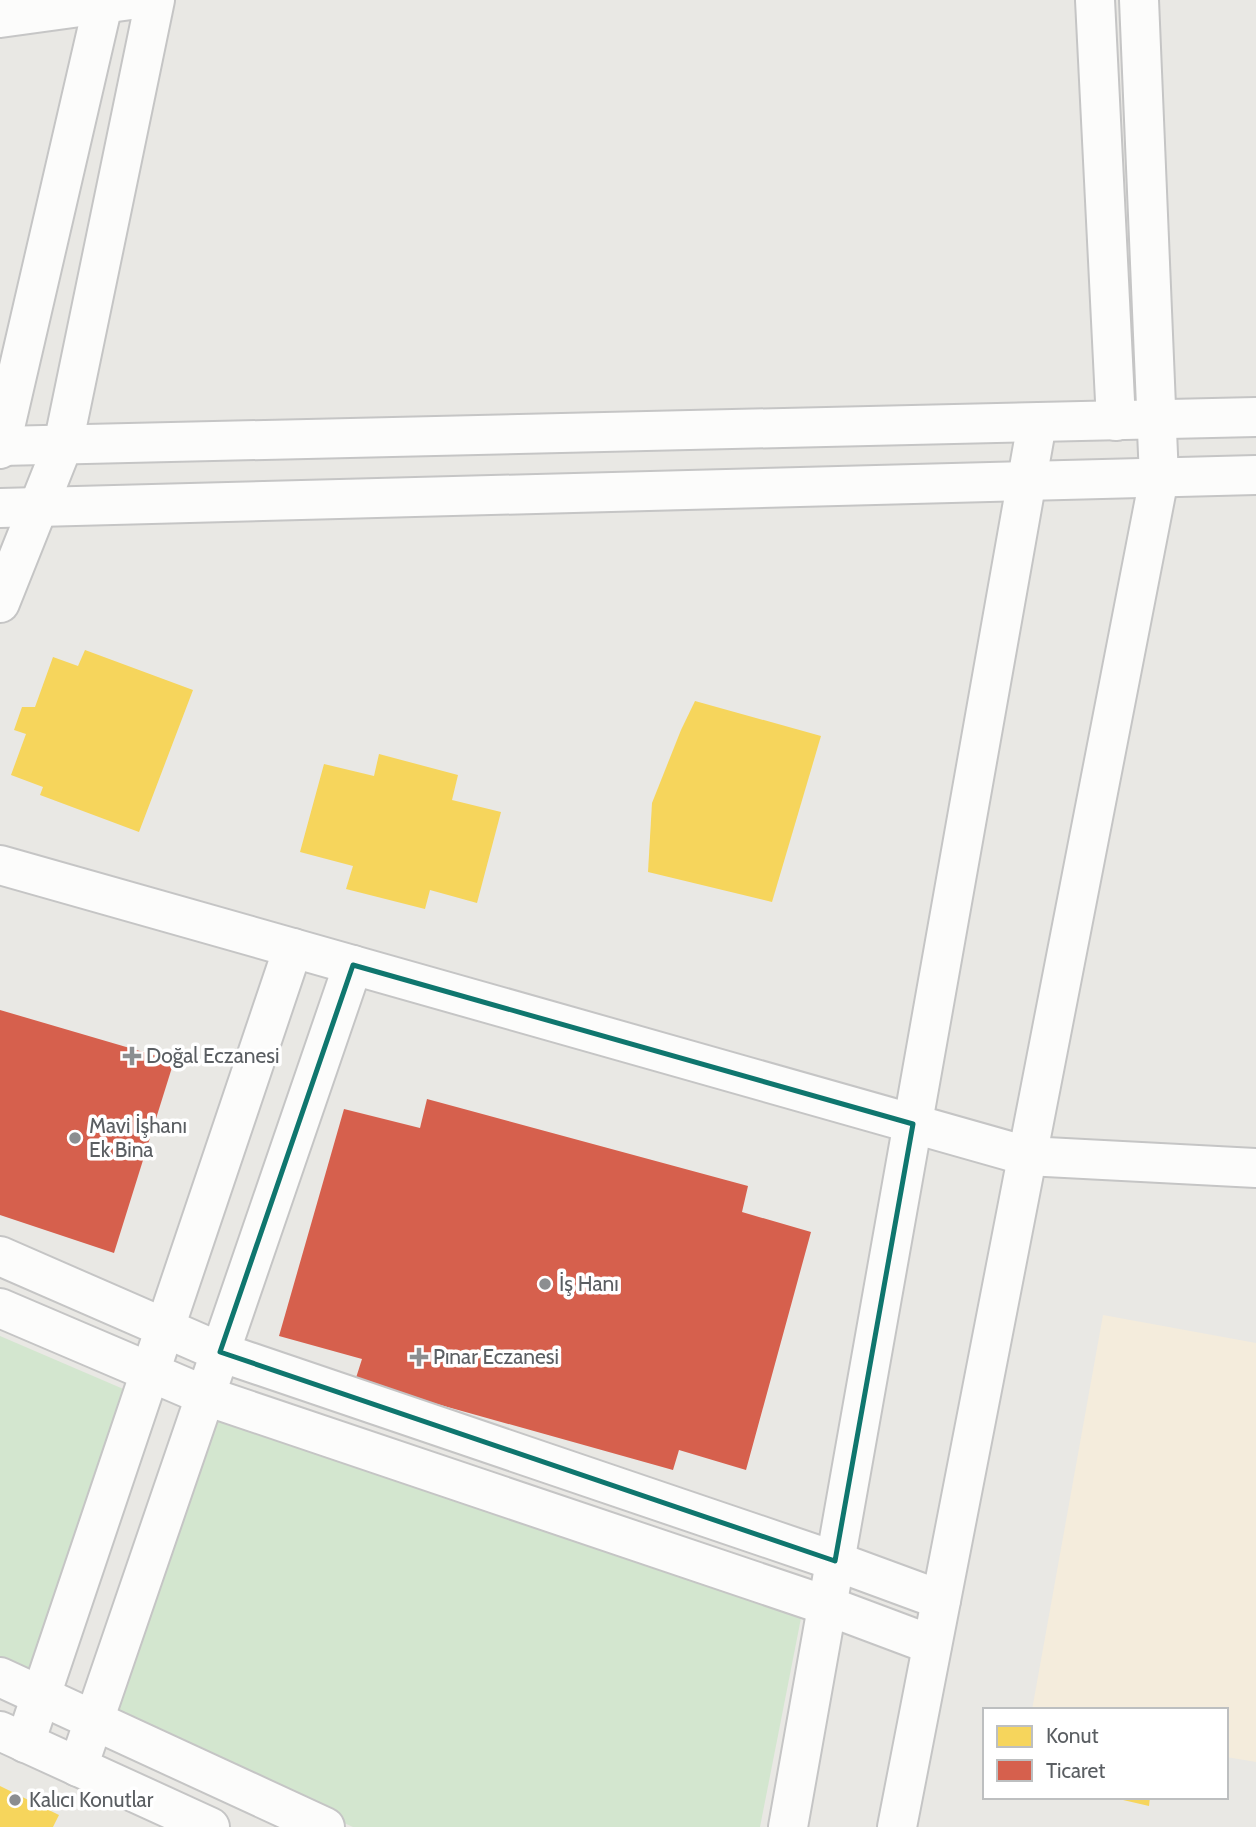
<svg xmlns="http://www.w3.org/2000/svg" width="1256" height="1827" font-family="Cabin,sans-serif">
	<rect width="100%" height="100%" fill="#e9e8e4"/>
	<polygon fill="#f4ecdc" points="1103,1315 1256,1343 1256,1762 1226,1757 1226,1710 1032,1710"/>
	<g fill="#d3e6cf">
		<polygon points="0,1336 128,1391 28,1676 0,1663"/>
		<polygon points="212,1418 802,1613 760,1827 353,1827 113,1718"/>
	</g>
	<g fill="#f6d55c">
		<polygon points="85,650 193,690 139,832 40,795 43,787 11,775 26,734 14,730 22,707 35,707 53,657 78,666"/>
		<polygon points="695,701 821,736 772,902 648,872 652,803 681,730"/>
		<polygon points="379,754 458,775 452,800 501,812 477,903 430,890 425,909 346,889 353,866 300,852 324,764 374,776"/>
		<polygon points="0,1786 59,1815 53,1827 0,1827"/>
		<polygon points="1110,1797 1150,1797 1149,1806"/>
	</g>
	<g fill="#d6604d">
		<polygon points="0,1010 174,1061 114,1253 0,1215"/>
		<polygon points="427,1099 748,1186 742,1212 811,1232 746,1470 679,1450 673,1470 355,1381 362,1359 279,1336 344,1109 420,1128"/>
	</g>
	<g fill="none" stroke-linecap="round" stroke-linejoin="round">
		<g stroke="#c5c5c5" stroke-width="42">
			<g id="minor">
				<polyline points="1095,0 1116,421"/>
				<polyline points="1,446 1256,417"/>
				<polyline points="0,449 103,4"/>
				<polyline points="0,508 1256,475"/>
				<polyline points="0,603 63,445 155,0"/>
				<polyline points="0,865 1027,1156 1256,1168"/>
				<polyline points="0,1256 220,1352 835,1561 941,1600"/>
				<polyline points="0,1308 206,1396 828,1606 932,1645"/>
				<polyline points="0,1677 325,1827"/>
				<polyline points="0,1731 210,1827"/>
				<polyline points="25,1743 293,948"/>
				<polyline points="78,1767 353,965"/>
				<polyline points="788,1827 1037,423"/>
				<polyline points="897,1827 1159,478 1139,0"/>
			</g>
		</g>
		<g stroke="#c6c6c6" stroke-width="42">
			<polyline id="secondary" points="0,18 131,0"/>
		</g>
		<use href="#minor" stroke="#fcfcfb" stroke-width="38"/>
		<use href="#secondary" stroke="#fcfcfb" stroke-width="38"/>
	</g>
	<path fill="none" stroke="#0f766e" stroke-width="5" stroke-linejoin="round" d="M353,965l560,159 -78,437 -615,-209z"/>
	<g fill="#8c8e90" stroke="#fff" stroke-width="2.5">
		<path d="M128.5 1045.5h7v7h7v7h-7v7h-7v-7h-7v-7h7z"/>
		<circle cx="75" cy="1138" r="7"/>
		<circle cx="545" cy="1284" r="7"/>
		<path d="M415.5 1346.5h7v7h7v7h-7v7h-7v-7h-7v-7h7z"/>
		<circle cx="15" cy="1800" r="7"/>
	</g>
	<g text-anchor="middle" stroke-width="7" stroke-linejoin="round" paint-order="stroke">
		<g font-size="21" fill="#5a5e62" stroke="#fff" text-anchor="start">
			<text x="146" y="1063">Doğal Eczanesi</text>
			<text x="89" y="1133">Mavi İşhanı<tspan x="89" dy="24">Ek Bina</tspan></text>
			<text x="559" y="1291">İş Hanı</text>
			<text x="433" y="1364">Pınar Eczanesi</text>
			<text x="29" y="1807">Kalıcı Konutlar</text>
		</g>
	</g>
	<rect x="983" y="1708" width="245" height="91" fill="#ffffff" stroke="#bdbfc0" stroke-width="2"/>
	<rect x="997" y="1726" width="35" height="21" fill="#f6d55c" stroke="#bdbfc0" stroke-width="2"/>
	<text x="1046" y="1743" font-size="21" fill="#5a5e62">Konut</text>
	<rect x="997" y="1760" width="35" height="21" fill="#d6604d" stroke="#bdbfc0" stroke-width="2"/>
	<text x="1046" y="1778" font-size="21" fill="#5a5e62">Ticaret</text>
</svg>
